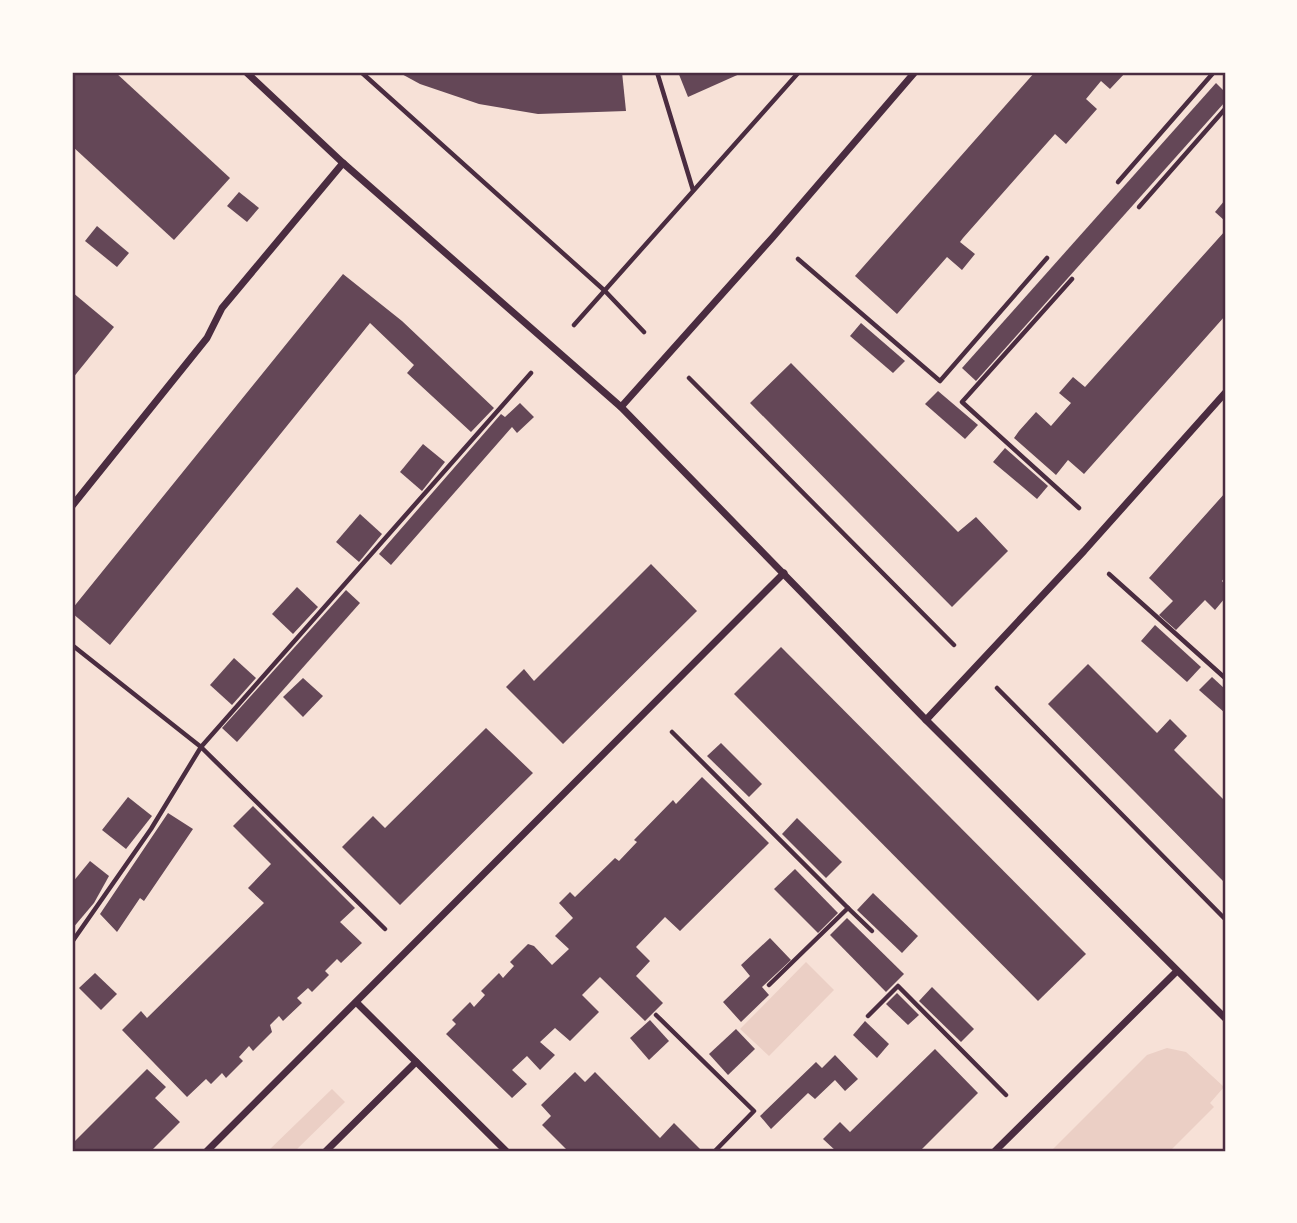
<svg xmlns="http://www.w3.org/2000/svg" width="1297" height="1223" font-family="'Nunito Sans',sans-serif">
	<rect width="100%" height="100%" fill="#f7e1d7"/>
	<g fill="#ebcfc5">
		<polygon points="806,962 834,990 769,1056 740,1029"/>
		<polygon points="1167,1048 1186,1052 1224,1087 1210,1103 1214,1107 1170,1151 1051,1151 1147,1055"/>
		<polygon points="332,1089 345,1102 295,1151 268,1151"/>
	</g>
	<g fill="#644757">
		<polygon points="72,72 115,72 230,178 174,240 72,146"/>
		<polygon points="398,72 622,72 626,111 538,114 479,104 420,84"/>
		<polygon points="678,72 744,72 688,97"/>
		<polygon points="1035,72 1126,72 1110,89 1101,81 1086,99 1097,109 1066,144 1055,134 963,238 960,242 975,254 962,270 947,257 897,314 855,276"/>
		<polygon points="1216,83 1225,92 1225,102 976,381 962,368"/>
		<polygon points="239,192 259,208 247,222 227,206"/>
		<polygon points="1225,200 1225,221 1215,212"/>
		<polygon points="97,226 129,253 117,267 85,241"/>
		<polygon points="1225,231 1225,316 1084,474 1068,460 1056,475 1014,438 1019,431 1036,412 1051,426 1071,403 1059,393 1073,377 1085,387"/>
		<polygon points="343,274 402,321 494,408 471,432 407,373 414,365 370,323 110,645 72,613 72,609"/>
		<polygon points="72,292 114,327 72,379"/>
		<polygon points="861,323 905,361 893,373 850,336"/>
		<polygon points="791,363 958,532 976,517 1008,551 952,607 750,403"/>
		<polygon points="938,391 978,425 965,439 925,404"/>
		<polygon points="520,403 534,417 517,433 512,427 391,565 379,554 501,414 505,417"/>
		<polygon points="423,444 445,462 422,491 400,472"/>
		<polygon points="1005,448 1048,486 1037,499 993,462"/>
		<polygon points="1225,493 1225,577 1222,581 1225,585 1225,598 1215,610 1205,600 1176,630 1159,615 1173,601 1149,578"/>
		<polygon points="360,514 382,534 359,562 336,542"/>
		<polygon points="651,564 697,611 563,744 506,687 524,669 534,681"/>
		<polygon points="297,587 318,607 293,634 272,614"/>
		<polygon points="346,590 360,603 237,742 222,728"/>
		<polygon points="1155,625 1201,667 1187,682 1141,641"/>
		<polygon points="781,647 1086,954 1038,1001 734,694"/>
		<polygon points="234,658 256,678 232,705 210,685"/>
		<polygon points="1088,664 1157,733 1170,719 1187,736 1174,750 1225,801 1225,883 1048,704"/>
		<polygon points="1212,677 1225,689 1225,713 1199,690"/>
		<polygon points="303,678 323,696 303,717 283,697"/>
		<polygon points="486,728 533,773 400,905 342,847 373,816 385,828"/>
		<polygon points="721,743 762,784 749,797 707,756"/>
		<polygon points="702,777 769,843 680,931 665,917 636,947 650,961 636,976 663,1003 645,1021 600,977 582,995 599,1012 570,1041 555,1028 540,1042 555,1055 540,1070 527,1056 512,1070 527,1084 512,1098 446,1034 456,1024 452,1020 470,1002 474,1007 485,995 481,991 499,973 503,978 514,966 510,962 528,944 534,946 552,965 569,949 555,936 573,918 559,903 570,892 575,897 615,858 619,861 637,842 634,840 673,800 676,804"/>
		<polygon points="128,797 152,816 126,849 102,830"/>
		<polygon points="253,806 355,908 340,922 362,943 341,963 337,959 325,971 329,975 312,992 308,988 297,998 302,1003 283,1021 279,1016 270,1025 272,1032 253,1051 249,1046 239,1057 243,1061 226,1078 222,1073 211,1084 206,1079 187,1097 122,1030 141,1011 147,1018 264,903 248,888 271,864 233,826"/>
		<polygon points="168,813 193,829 144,901 140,898 117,932 100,914"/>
		<polygon points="797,818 842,862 826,878 782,834"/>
		<polygon points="90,861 109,876 94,903 72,929 72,883"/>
		<polygon points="795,869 838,913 818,933 774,889"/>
		<polygon points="873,893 918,936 902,953 857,910"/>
		<polygon points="847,918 904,974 886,992 830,935"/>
		<polygon points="770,938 791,960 762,987 769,995 741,1022 723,1002 750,976 741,965"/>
		<polygon points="95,973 117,994 101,1010 79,988"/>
		<polygon points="932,987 974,1029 961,1042 919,1001"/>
		<polygon points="897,993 919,1015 908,1025 886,1004"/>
		<polygon points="650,1020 669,1041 649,1060 630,1038"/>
		<polygon points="865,1021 889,1044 877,1058 853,1035"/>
		<polygon points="736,1029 755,1049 728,1075 709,1054"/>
		<polygon points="935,1049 978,1093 920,1151 836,1151 823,1139 840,1122 850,1132"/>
		<polygon points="835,1055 858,1079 845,1091 835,1080 815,1099 808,1093 771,1129 760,1116 816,1062 822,1068"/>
		<polygon points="147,1069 166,1087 155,1098 180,1122 151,1151 72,1151 72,1144"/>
		<polygon points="575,1072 585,1082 595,1072 660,1138 674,1123 702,1151 568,1151 542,1125 551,1116 541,1105"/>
	</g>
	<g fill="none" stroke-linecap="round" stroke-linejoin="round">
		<g stroke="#4a2c40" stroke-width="4.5">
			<polyline points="361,72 605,291 644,332"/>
			<polyline points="657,72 693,190"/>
			<polyline points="1118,182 1214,72"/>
			<polyline points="1139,207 1225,109"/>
			<polyline points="798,259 940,381 1047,258"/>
			<polyline points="1072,279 962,402 1079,508"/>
			<polyline points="574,325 799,72"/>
			<polyline points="689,378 954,645"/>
			<polyline points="1109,574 1225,678"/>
			<polyline points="72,645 201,747 531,373"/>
			<polyline points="997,688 1225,919"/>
			<polyline points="672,732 848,908 769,985"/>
			<polyline points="848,908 872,931"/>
			<polyline points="72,942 151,829 201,747 385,929"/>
			<polyline points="656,1015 754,1111 715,1151"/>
			<polyline points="868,1016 898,986 1006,1095"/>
		</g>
		<g stroke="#4a2c40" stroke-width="7">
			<polyline points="246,72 343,163 621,407 926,720 1225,1018"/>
			<polyline points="621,407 773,237 915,72"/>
			<polyline points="72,506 207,338 222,308 343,163"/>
			<polyline points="926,720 1084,551 1225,393"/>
			<polyline points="358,1004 506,1151"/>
			<polyline points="207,1151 784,573"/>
			<polyline points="326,1151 416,1062"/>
			<polyline points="995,1151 1177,971"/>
		</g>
	</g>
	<rect width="1297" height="1223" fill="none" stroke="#fffaf5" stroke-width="147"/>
	<rect x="74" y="74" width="1150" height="1076" fill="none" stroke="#4a2c40" stroke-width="2.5"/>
</svg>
